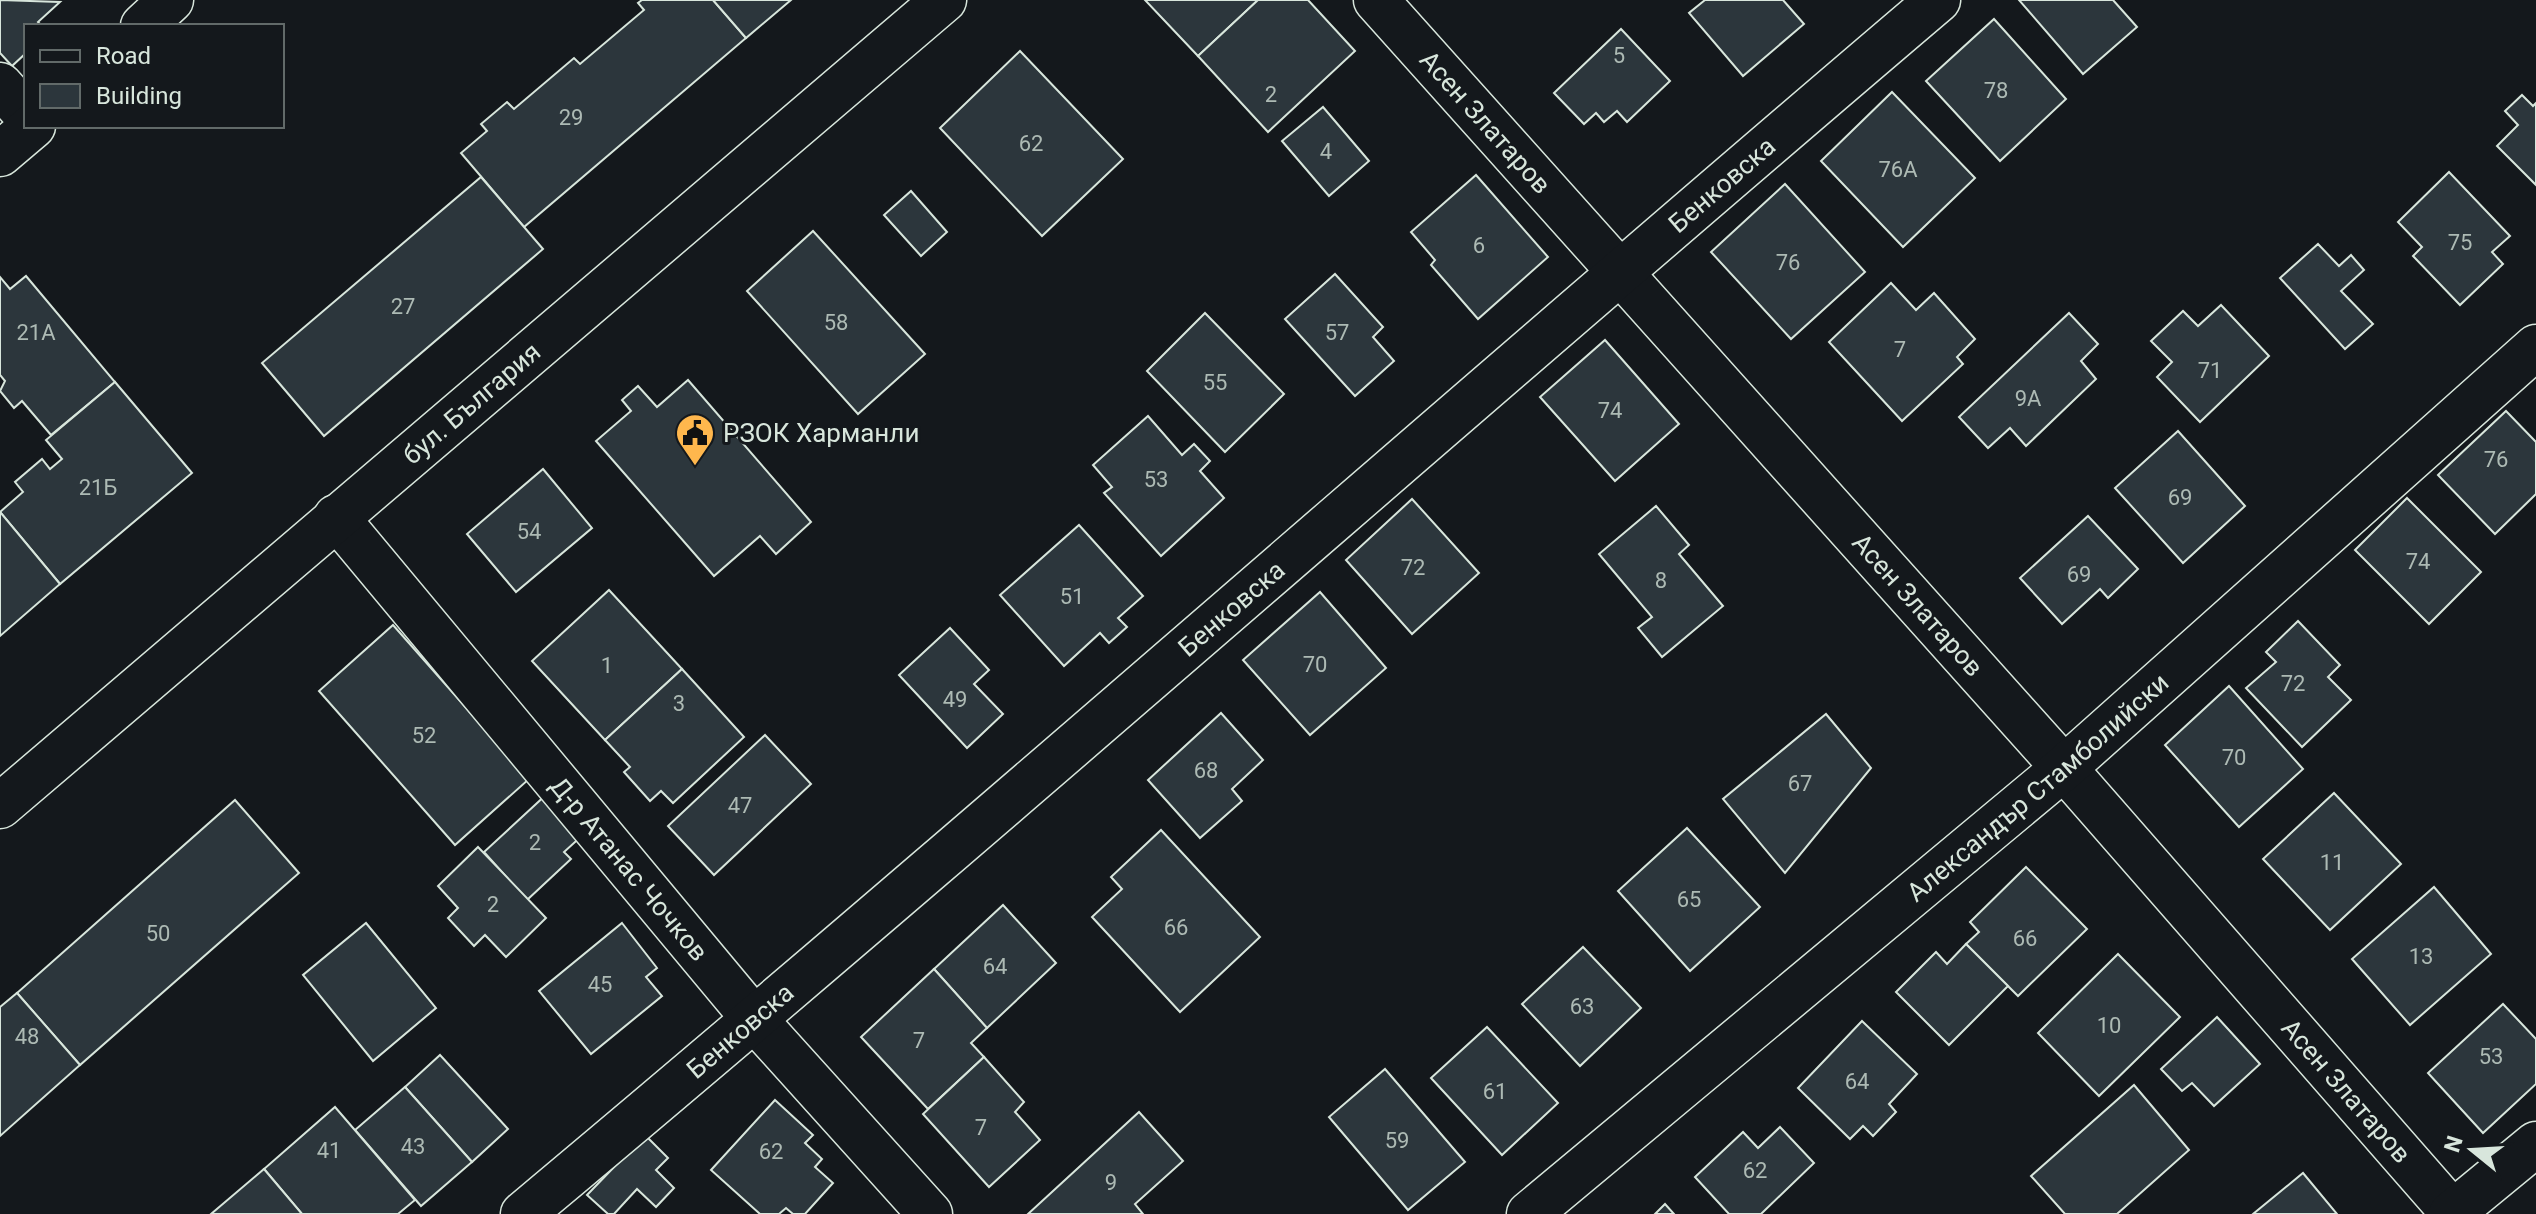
<svg xmlns="http://www.w3.org/2000/svg" width="2536" height="1214" font-family="Roboto,sans-serif">
	<rect width="100%" height="100%" fill="#14181c"/>
	<g fill="#2c363c" stroke="#d8e6dc" stroke-width="2">
		<polygon points="0,0 60,2 38,22 42,26 26,26 26,53 12,66 0,53"/>
		<polygon points="642,0 713,0 746,38 524,227 461,153 487,131 481,124 507,102 514,109 574,58 580,64 644,10 638,3"/>
		<polygon points="713,0 791,0 746,38"/>
		<polygon points="1145,0 1258,0 1198,56"/>
		<polygon points="1258,0 1308,0 1355,51 1268,132 1198,56"/>
		<polygon points="1705,0 1783,0 1804,24 1743,76 1689,13"/>
		<polygon points="2019,0 2113,0 2137,27 2083,74"/>
		<polygon points="1994,19 2066,99 2000,161 1926,81"/>
		<polygon points="1621,29 1670,81 1627,122 1617,111 1604,122 1596,113 1584,124 1554,93"/>
		<polygon points="1020,51 1123,159 1042,236 940,128"/>
		<polygon points="1892,92 1975,178 1903,247 1821,161"/>
		<polygon points="2522,95 2533,106 2536,103 2536,185 2497,146 2518,125 2505,111"/>
		<polygon points="1323,107 1369,161 1329,196 1282,141"/>
		<polygon points="2449,172 2510,236 2492,252 2503,264 2460,305 2413,256 2422,247 2398,222"/>
		<polygon points="1476,175 1548,257 1478,319 1431,265 1435,260 1411,232"/>
		<polygon points="481,177 543,249 324,436 262,363"/>
		<polygon points="1785,184 1865,272 1791,339 1711,252"/>
		<polygon points="911,191 947,232 921,256 884,215"/>
		<polygon points="813,231 925,354 858,414 747,291"/>
		<polygon points="2318,244 2339,266 2351,255 2364,270 2341,291 2373,324 2345,349 2280,278"/>
		<polygon points="1335,274 1383,327 1373,337 1394,361 1355,396 1285,319"/>
		<polygon points="26,276 115,382 51,435 22,401 14,408 0,391 5,381 0,375 0,277 10,289"/>
		<polygon points="1891,283 1916,310 1934,293 1975,339 1957,357 1963,364 1902,421 1829,342"/>
		<polygon points="2221,305 2269,356 2200,422 2157,377 2172,362 2151,341 2183,311 2198,326"/>
		<polygon points="1205,313 1284,394 1225,452 1147,371"/>
		<polygon points="2069,313 2098,344 2081,361 2096,379 2026,446 2010,428 1988,448 1959,417"/>
		<polygon points="1605,340 1679,424 1615,481 1540,397"/>
		<polygon points="688,380 811,522 776,554 760,536 714,576 596,441 631,411 622,400 638,386 657,407"/>
		<polygon points="115,382 192,473 60,584 0,512 23,492 15,482 42,459 50,469 62,459 46,440"/>
		<polygon points="2506,411 2536,442 2536,494 2495,534 2438,475"/>
		<polygon points="1148,416 1182,455 1194,444 1210,461 1200,471 1224,498 1161,556 1104,493 1112,487 1093,465"/>
		<polygon points="2178,431 2245,506 2183,563 2115,488"/>
		<polygon points="543,469 592,528 516,592 467,534"/>
		<polygon points="2407,498 2481,572 2429,624 2355,550"/>
		<polygon points="1412,499 1479,573 1412,634 1346,560"/>
		<polygon points="1656,506 1689,545 1679,554 1723,606 1662,657 1638,628 1652,617 1599,554"/>
		<polygon points="0,512 60,584 0,636"/>
		<polygon points="2088,516 2138,569 2108,598 2100,589 2062,624 2020,578"/>
		<polygon points="1079,525 1143,596 1118,618 1127,627 1109,643 1100,633 1064,666 1000,595"/>
		<polygon points="609,590 682,669 605,740 532,661"/>
		<polygon points="1320,592 1386,668 1310,735 1243,660"/>
		<polygon points="2298,621 2340,665 2328,677 2351,700 2302,747 2246,688 2276,662 2266,652"/>
		<polygon points="393,625 529,779 455,845 319,691"/>
		<polygon points="950,628 989,670 974,684 1003,714 967,748 899,675"/>
		<polygon points="682,669 744,737 673,803 661,791 650,801 624,772 630,767 605,740"/>
		<polygon points="2229,686 2303,769 2239,827 2165,745"/>
		<polygon points="1221,713 1263,760 1232,789 1242,801 1200,838 1148,780"/>
		<polygon points="1826,714 1871,768 1785,873 1723,799"/>
		<polygon points="765,735 811,784 714,875 668,826"/>
		<polygon points="548,793 585,833 564,852 571,859 527,900 484,852"/>
		<polygon points="2334,793 2401,864 2330,930 2263,859"/>
		<polygon points="235,800 299,873 80,1065 17,993"/>
		<polygon points="1687,828 1760,907 1690,971 1618,891"/>
		<polygon points="1161,830 1260,937 1180,1012 1092,917 1122,889 1111,877"/>
		<polygon points="478,847 546,918 506,957 485,935 474,946 448,918 458,908 438,886"/>
		<polygon points="2026,867 2087,929 2018,996 1966,944 1979,932 1970,922"/>
		<polygon points="2434,887 2491,954 2410,1025 2352,959"/>
		<polygon points="1003,905 1056,963 987,1028 934,969"/>
		<polygon points="366,923 436,1008 373,1061 303,975"/>
		<polygon points="622,923 657,968 646,977 662,996 591,1054 539,991"/>
		<polygon points="1966,944 2008,986 1949,1045 1896,992 1936,952 1947,964"/>
		<polygon points="1583,947 1641,1008 1580,1066 1522,1004"/>
		<polygon points="2118,954 2180,1017 2099,1096 2038,1033"/>
		<polygon points="934,969 987,1028 971,1043 984,1057 928,1109 861,1037"/>
		<polygon points="17,993 80,1065 0,1136 0,1007"/>
		<polygon points="2503,1004 2536,1039 2536,1084 2483,1133 2428,1073"/>
		<polygon points="2217,1017 2260,1064 2214,1106 2192,1083 2182,1091 2161,1069"/>
		<polygon points="1862,1021 1917,1074 1889,1104 1896,1112 1873,1136 1863,1126 1850,1139 1798,1088"/>
		<polygon points="1487,1027 1558,1103 1502,1155 1431,1078"/>
		<polygon points="440,1055 508,1129 472,1162 405,1087"/>
		<polygon points="984,1057 1024,1102 1015,1112 1040,1140 989,1187 923,1114"/>
		<polygon points="1385,1069 1465,1162 1408,1210 1329,1117"/>
		<polygon points="2134,1085 2189,1150 2117,1214 2065,1214 2031,1176"/>
		<polygon points="405,1087 472,1162 421,1206 355,1130"/>
		<polygon points="775,1100 813,1135 805,1143 822,1159 815,1167 833,1183 805,1214 793,1214 786,1208 779,1214 760,1214 711,1170"/>
		<polygon points="335,1107 415,1200 398,1214 302,1214 264,1169"/>
		<polygon points="1139,1112 1183,1161 1135,1204 1143,1214 1028,1214"/>
		<polygon points="1780,1127 1814,1163 1761,1214 1729,1214 1695,1177 1743,1132 1758,1148"/>
		<polygon points="645,1135 668,1158 656,1170 674,1188 656,1207 637,1189 614,1214 608,1214 587,1195"/>
		<polygon points="264,1169 302,1214 211,1214"/>
		<polygon points="2303,1173 2337,1214 2253,1214"/>
		<polygon points="1665,1204 1674,1214 1655,1214"/>
	</g>
	<g fill="none" stroke-linecap="round" stroke-linejoin="round">
		<g stroke="#d8e6dc" stroke-width="47">
			<g id="minor">
				<path id="s1" d="M1376,0l688,768 390,446"/>
				<polyline points="143,26 171,0"/>
				<polyline points="0,85 26,114"/>
				<polyline points="0,154 33,126"/>
				<path id="s2" d="M336,517l419,503 175,194"/>
				<path id="s3" d="M0,806l944,-806"/>
				<path id="s4" d="M523,1214c477,-399 942,-812 1415,-1214"/>
				<path id="s5" d="M1529,1214l535,-446 472,-421"/>
				<polyline points="2451,1214 2536,1144"/>
			</g>
		</g>
		<use href="#minor" stroke="#14181c" stroke-width="44"/>
	</g>
	<defs>
		<g id="civic-pin" transform="scale(2)"><path d="M0 17L-7.5 6A9.5 9.5 0 1 1 7.5 6Z" fill="#ffb74d" stroke="#14181c"/><path d="M-.6-6.5H3V-4.5H.6V-3L4-1V1h2V6H-6V1h2V-1L-.6-3ZM-1.2 2.5V6h2.4V2.5Z" fill="#111"/></g>
	</defs>
	<g fill-rule="evenodd">
		<use href="#civic-pin" x="695" y="433"/>
	</g>
	<g text-anchor="middle" stroke-width="6" stroke-linejoin="round" paint-order="stroke">
		<g font-size="22" fill="#adbab4">
			<text x="1619" y="63">5</text>
			<text x="1996" y="98">78</text>
			<text x="1271" y="102">2</text>
			<text x="571" y="125">29</text>
			<text x="1031" y="151">62</text>
			<text x="1326" y="159">4</text>
			<text x="1898" y="177">76А</text>
			<text x="2460" y="250">75</text>
			<text x="1479" y="253">6</text>
			<text x="1788" y="270">76</text>
			<text x="403" y="314">27</text>
			<text x="836" y="330">58</text>
			<text x="36" y="340">21А</text>
			<text x="1337" y="340">57</text>
			<text x="1900" y="357">7</text>
			<text x="2210" y="378">71</text>
			<text x="1215" y="390">55</text>
			<text x="2028" y="406">9А</text>
			<text x="1610" y="418">74</text>
			<text x="2496" y="467">76</text>
			<text x="1156" y="487">53</text>
			<text x="98" y="495">21Б</text>
			<text x="2180" y="505">69</text>
			<text x="529" y="539">54</text>
			<text x="2418" y="569">74</text>
			<text x="1413" y="575">72</text>
			<text x="2079" y="582">69</text>
			<text x="1661" y="588">8</text>
			<text x="1072" y="604">51</text>
			<text x="1315" y="672">70</text>
			<text x="607" y="673">1</text>
			<text x="2293" y="691">72</text>
			<text x="955" y="707">49</text>
			<text x="679" y="711">3</text>
			<text x="424" y="743">52</text>
			<text x="2234" y="765">70</text>
			<text x="1206" y="778">68</text>
			<text x="1800" y="791">67</text>
			<text x="740" y="813">47</text>
			<text x="535" y="850">2</text>
			<text x="2332" y="870">11</text>
			<text x="1689" y="907">65</text>
			<text x="493" y="912">2</text>
			<text x="1176" y="935">66</text>
			<text x="158" y="941">50</text>
			<text x="2025" y="946">66</text>
			<text x="2421" y="964">13</text>
			<text x="995" y="974">64</text>
			<text x="600" y="992">45</text>
			<text x="1582" y="1014">63</text>
			<text x="2109" y="1033">10</text>
			<text x="27" y="1044">48</text>
			<text x="919" y="1048">7</text>
			<text x="2491" y="1064">53</text>
			<text x="1857" y="1089">64</text>
			<text x="1495" y="1099">61</text>
			<text x="981" y="1135">7</text>
			<text x="1397" y="1148">59</text>
			<text x="413" y="1154">43</text>
			<text x="329" y="1158">41</text>
			<text x="771" y="1159">62</text>
			<text x="1755" y="1178">62</text>
			<text x="1111" y="1190">9</text>
		</g>
		<g font-size="26" fill="#d8e6dc" stroke="#14181c">
			<text dy="9" stroke="none"><textPath href="#s1" startOffset="164">Асен Златаров</textPath></text>
			<text dy="9" stroke="none"><textPath href="#s4" startOffset="1580">Бенковска</textPath></text>
			<text dy="9" stroke="none"><textPath href="#s3" startOffset="620">бул. България</textPath></text>
			<text dy="9" stroke="none"><textPath href="#s1" startOffset="812">Асен Златаров</textPath></text>
			<text dy="9" stroke="none"><textPath href="#s4" startOffset="932">Бенковска</textPath></text>
			<text dy="9" stroke="none"><textPath href="#s5" startOffset="664">Александър Стамболийски</textPath></text>
			<text dy="9" stroke="none"><textPath href="#s2" startOffset="458">Д-р Атанас Чочков</textPath></text>
			<text dy="9" stroke="none"><textPath href="#s4" startOffset="284">Бенковска</textPath></text>
			<text dy="9" stroke="none"><textPath href="#s1" startOffset="1460">Асен Златаров</textPath></text>
		</g>
		<g font-size="26" fill="#d8e6dc" stroke="#14181c" text-anchor="start">
			<text x="723" y="442">РЗОК Харманли</text>
		</g>
	</g>
	<rect x="24" y="24" width="260" height="104" fill="#14181c" stroke="#626a69" stroke-width="2"/>
	<rect x="40" y="50" width="40" height="12" fill="#14181c" stroke="#626a69" stroke-width="2"/>
	<text x="96" y="64" font-size="24" fill="#d8e6dc">Road</text>
	<rect x="40" y="84" width="40" height="24" fill="#2c363c" stroke="#626a69" stroke-width="2"/>
	<text x="96" y="104" font-size="24" fill="#d8e6dc">Building</text>
	<g transform="translate(2472 1150) rotate(288)" stroke="#14181c" stroke-width="6" paint-order="stroke">
	<path d="M0-6L14 30L0 20L-14 30Z" fill="#d8e6dc"/>
	<text y="-12" font-size="22" font-weight="bold" text-anchor="middle" fill="#d8e6dc">N</text>
	</g>
</svg>
